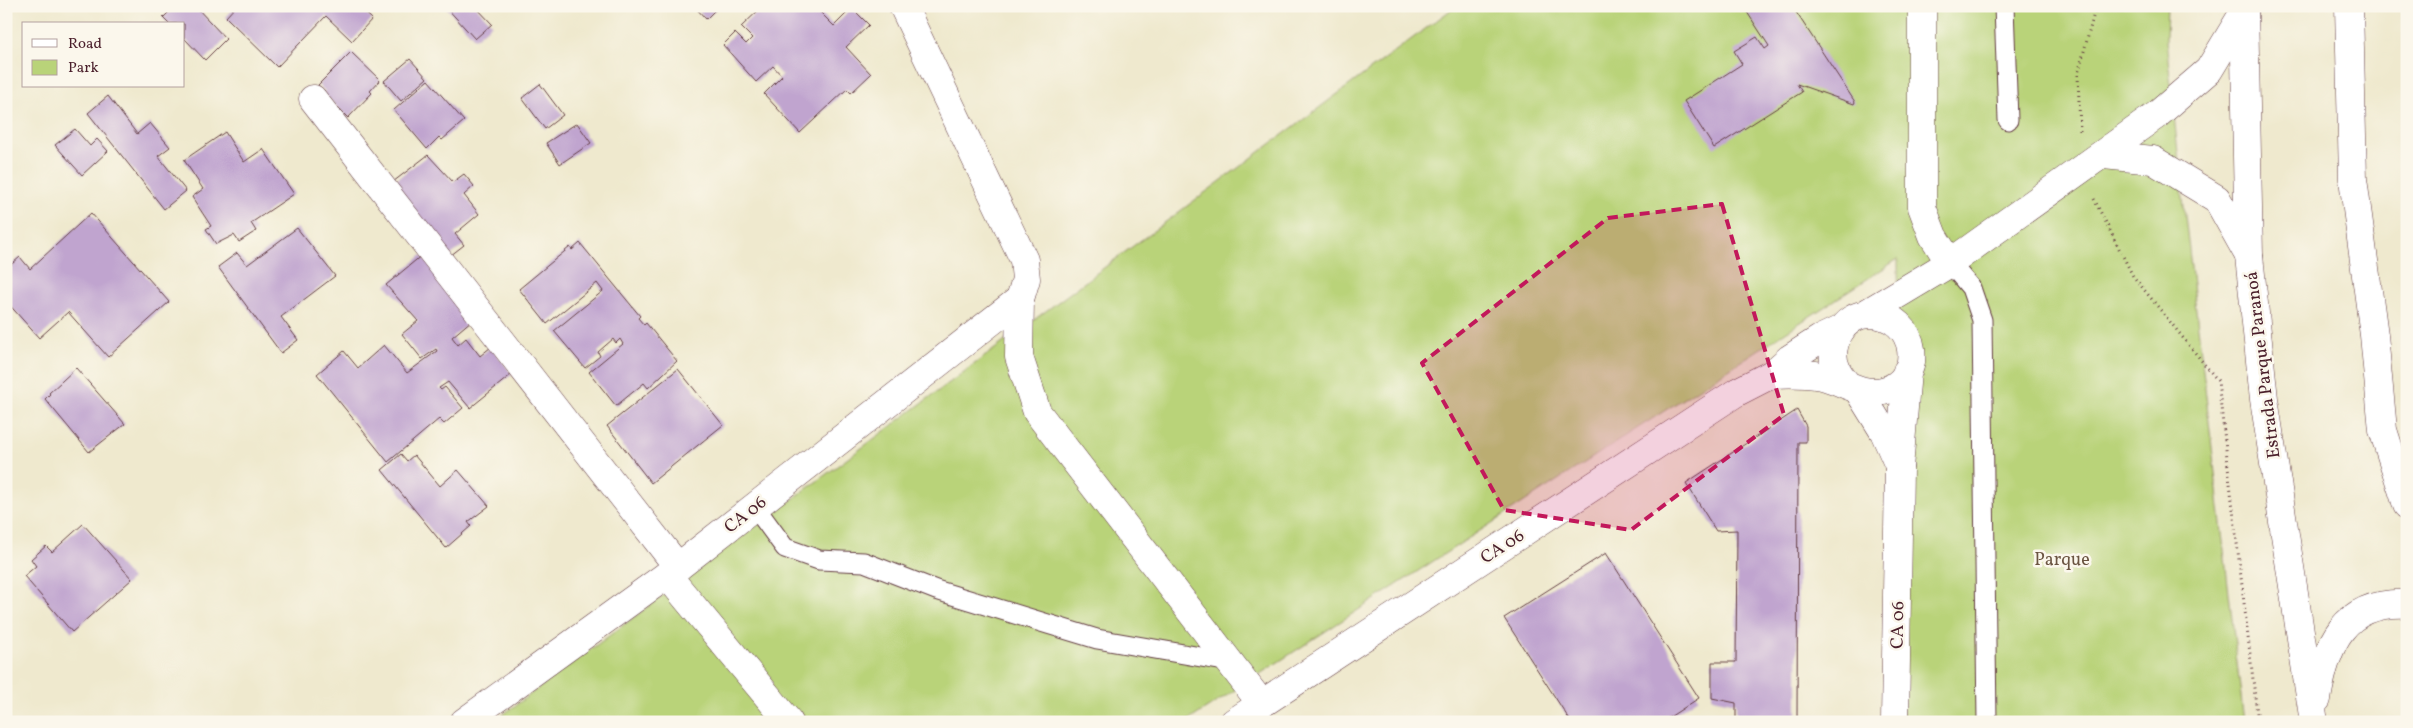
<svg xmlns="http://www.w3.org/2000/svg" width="2413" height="728" font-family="Vollkorn,serif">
	<rect width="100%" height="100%" fill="#fbf7ec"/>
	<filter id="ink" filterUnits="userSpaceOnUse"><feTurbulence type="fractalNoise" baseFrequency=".02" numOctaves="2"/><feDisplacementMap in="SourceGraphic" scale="10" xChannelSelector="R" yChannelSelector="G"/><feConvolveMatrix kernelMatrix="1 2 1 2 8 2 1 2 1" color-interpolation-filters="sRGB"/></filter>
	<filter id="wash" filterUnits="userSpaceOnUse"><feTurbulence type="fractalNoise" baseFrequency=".0096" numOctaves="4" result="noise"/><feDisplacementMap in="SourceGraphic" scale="20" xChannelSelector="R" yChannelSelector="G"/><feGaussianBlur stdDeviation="1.12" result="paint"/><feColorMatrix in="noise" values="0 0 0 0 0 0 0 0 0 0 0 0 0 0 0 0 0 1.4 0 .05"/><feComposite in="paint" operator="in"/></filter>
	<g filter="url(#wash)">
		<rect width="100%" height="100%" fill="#efe9ce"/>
		<polygon fill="#b9d379" stroke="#827952" points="1456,6 2167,6 2166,40 2181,181 2244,722 1902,722 1898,259 1186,722 493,722"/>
		<g id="blocks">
			<g fill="#c0a4cf">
				<polygon points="175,6 195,6 226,39 205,60 184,38 184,24 169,24 163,18"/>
				<polygon points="236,6 358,6 372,19 352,41 326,16 277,67 226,17"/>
				<polygon points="445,6 475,6 492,24 475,39"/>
				<polygon points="694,6 719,6 706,19"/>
				<polygon points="763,6 814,6 834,26 852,8 869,25 846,47 871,74 851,93 847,89 800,133 764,94 782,76 773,66 756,82 723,45 735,33 746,44 752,38 741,27"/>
				<polygon points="1749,6 1792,6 1855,102 1854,104 1797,84 1802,92 1714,148 1684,101 1742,64 1734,51 1757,37 1765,49 1769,46 1745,9"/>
				<polygon points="351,52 380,80 370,91 372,93 348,118 323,93 325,91 318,85"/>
				<polygon points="410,59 427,78 401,101 384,81"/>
				<polygon points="428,80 464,121 442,140 439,137 427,149 394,110"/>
				<polygon points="540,84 563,115 545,129 522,98"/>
				<polygon points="108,96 137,134 150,123 170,147 158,156 186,191 164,209 88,113"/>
				<polygon points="577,123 591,143 560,164 546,143"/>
				<polygon points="75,129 90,146 97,139 108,151 82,175 55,145"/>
				<polygon points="225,132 244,162 263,149 294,194 251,223 256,231 239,242 234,235 216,244 206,229 211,226 192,197 203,189 184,160"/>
				<polygon points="428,155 453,182 464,174 474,186 464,195 479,214 455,234 464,245 446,259 389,185"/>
				<polygon points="91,213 169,302 108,357 68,312 39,338 6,301 6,269 20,257 30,269"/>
				<polygon points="297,228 335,276 281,317 298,340 281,353 218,267 237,253 247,265"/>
				<polygon points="580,243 640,316 638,318 644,325 646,323 677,361 648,388 644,383 616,406 589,372 623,344 620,339 616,343 613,339 598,352 600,356 585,368 554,331 603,291 597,283 547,324 519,289 570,247 572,250"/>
				<polygon points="422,255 472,320 452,337 458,345 466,338 480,356 491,347 512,374 470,408 448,382 439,388 441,390 445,387 463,408 444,424 439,419 388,462 317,374 344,351 358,368 384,345 407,373 437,351 436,349 422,359 402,334 418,321 386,285"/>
				<polygon points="76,368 125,424 89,452 45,399 50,394 49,393"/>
				<polygon points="678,369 723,425 651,483 607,426"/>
				<polygon points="1797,410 1806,426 1806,442 1798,442 1797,722 1736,722 1736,703 1712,698 1712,662 1736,662 1737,530 1716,531 1686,483"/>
				<polygon points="401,454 407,461 414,455 440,486 458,470 489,506 468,522 471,526 446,548 382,470"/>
				<polygon points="83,524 132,579 72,632 24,576 36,566 31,559 46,546 52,552"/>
				<polygon points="1606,553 1699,698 1662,722 1571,722 1504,618"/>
			</g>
		</g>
	</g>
	<g filter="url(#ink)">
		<use href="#blocks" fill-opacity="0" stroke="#633d43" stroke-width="1"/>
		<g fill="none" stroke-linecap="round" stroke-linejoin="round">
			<g stroke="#633d43" stroke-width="21">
				<g id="service">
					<polyline points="2004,6 2008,120"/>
					<polyline points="1950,263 1971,288 1982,320 1987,722"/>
					<polyline points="755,507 785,548 819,560 864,562 936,590 1097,639 1230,662"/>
				</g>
			</g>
			<g stroke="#633d43" stroke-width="29">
				<g id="minor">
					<polyline points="903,6 1024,260 1026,279 1020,299 1019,357 1037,412 1261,703"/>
					<polyline points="1922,6 1922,207 1933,236 1950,263"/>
					<polyline points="313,99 678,567"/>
					<polyline points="667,575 789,722"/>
					<polyline points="464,722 678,567 1020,299"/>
				</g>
			</g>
			<g stroke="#633d43" stroke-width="29">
				<g id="tertiary">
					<polyline points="2104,155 2153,160 2217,199 2249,256"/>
					<polyline points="1865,314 1950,263 2158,114 2209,70 2244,12"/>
					<path d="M1772,374c17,-1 33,-1 50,2 21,5 39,20 61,15 43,-10 36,-76 -13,-77 -28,0 -44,33 -33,56 2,5 6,9 9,13"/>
					<polyline points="1858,390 1884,432 1899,466"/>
					<polyline points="1234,722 1737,392 1772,374 1789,359 1820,339 1841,329"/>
					<polyline points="1895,722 1899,468 1907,371"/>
				</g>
			</g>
			<g stroke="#633d43" stroke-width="29">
				<g id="primary">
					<polyline points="2244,6 2249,256 2264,399 2314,722"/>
					<polyline points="2349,6 2353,179 2374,335 2383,430 2407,505"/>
					<path d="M2317,699c9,-55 26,-98 90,-95"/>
				</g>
			</g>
			<g stroke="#633d43" stroke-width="3" stroke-dasharray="1 4" stroke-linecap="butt">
				<polyline points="2080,131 2078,74 2096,6"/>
				<polyline points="2094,199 2133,276 2218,381 2258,722"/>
			</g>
			<use href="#service" stroke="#fff" stroke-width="19"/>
			<use href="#minor" stroke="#fff" stroke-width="28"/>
			<use href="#tertiary" stroke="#fff" stroke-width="28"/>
			<use href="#primary" stroke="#fff" stroke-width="28"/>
		</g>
	</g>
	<path fill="#c2185b" fill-opacity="0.2" stroke="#c2185b" stroke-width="4" stroke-dasharray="10 6" stroke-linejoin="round" d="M1722,204l62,211 -153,115 -127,-20 -82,-147 186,-145z"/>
	<g text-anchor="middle" stroke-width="5" stroke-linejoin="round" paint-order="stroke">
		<g font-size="18" fill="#4a1f2b" stroke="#fbf7ec">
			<text transform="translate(2262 365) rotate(-97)" y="6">Estrada Parque Paranoá</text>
			<text transform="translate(745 514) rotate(-38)" y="6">CA 06</text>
			<text transform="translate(1502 546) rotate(-33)" y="6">CA 06</text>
			<text transform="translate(1897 625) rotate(-89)" y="6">CA 06</text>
		</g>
		<g font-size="18" fill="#6b5542" stroke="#fbf7ec">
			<text x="2062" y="565">Parque</text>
		</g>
	</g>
	<rect width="2413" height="728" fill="none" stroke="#fbf7ec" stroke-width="25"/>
	<rect x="22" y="22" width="162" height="65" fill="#fbf7ec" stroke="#b4a19f"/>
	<rect x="32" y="39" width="25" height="8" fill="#ffffff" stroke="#b4a19f"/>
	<text x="68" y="48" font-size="15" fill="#4a1f2b">Road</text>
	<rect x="32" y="60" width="25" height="15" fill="#b9d379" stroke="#b4a19f"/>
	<text x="68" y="72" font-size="15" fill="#4a1f2b">Park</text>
</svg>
